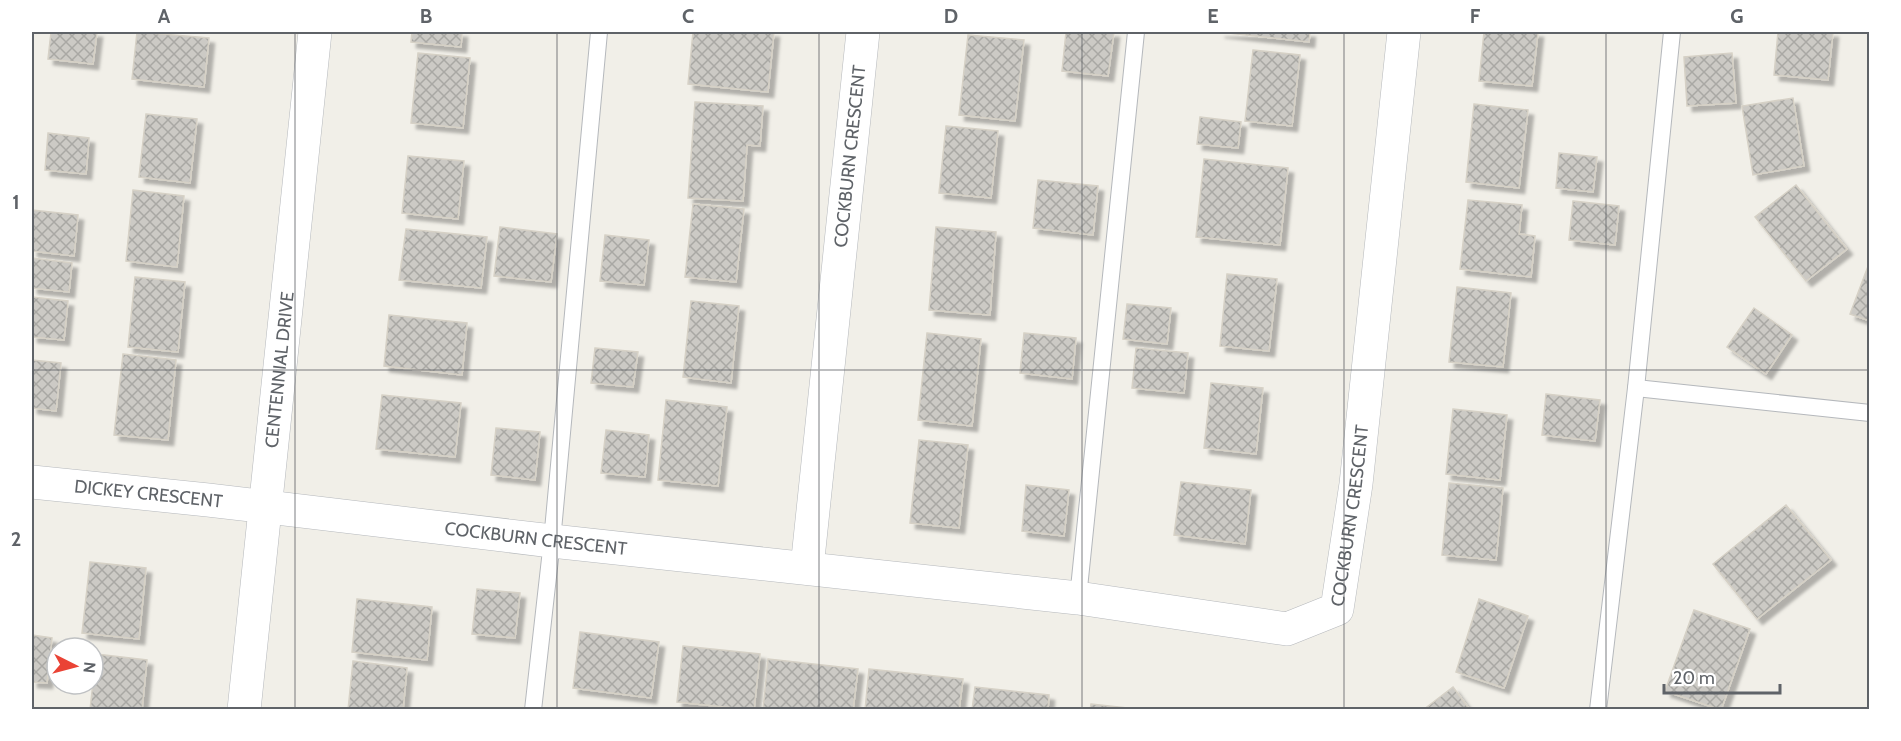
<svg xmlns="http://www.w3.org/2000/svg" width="1901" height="741" font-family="Cabin,sans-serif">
	<defs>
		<pattern id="building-cross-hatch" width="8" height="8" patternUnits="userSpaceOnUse" patternTransform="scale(1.5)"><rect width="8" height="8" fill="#cccac5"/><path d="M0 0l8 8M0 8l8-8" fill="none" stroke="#a9a8a4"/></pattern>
		<filter id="shadow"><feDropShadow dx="5.5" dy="5.5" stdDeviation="1.5" flood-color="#0004"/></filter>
	</defs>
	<rect width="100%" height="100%" fill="#f1efe8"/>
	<g fill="url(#building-cross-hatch)" stroke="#d6d1c6" stroke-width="1.5" filter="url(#shadow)">
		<polygon points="51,32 97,32 93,64 48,59"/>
		<polygon points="137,32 209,38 204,87 132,79"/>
		<polygon points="412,32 462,32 461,47 411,42"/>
		<polygon points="693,32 774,32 768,92 688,84"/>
		<polygon points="1066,32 1114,32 1108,76 1062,71"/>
		<polygon points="1219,32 1310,32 1309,42"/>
		<polygon points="1484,32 1538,32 1532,86 1479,81"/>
		<polygon points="1778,32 1833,32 1828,80 1774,75"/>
		<polygon points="968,35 1024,40 1015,121 959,115"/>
		<polygon points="1253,50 1300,55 1292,126 1245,121"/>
		<polygon points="418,53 470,58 463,128 411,123"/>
		<polygon points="1732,53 1736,103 1687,106 1684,57"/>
		<polygon points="1793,98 1804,166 1753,175 1742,106"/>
		<polygon points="695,102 763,106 760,146 747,145 743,201 688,198"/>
		<polygon points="1474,104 1528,110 1519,188 1466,182"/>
		<polygon points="146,114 197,119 190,183 139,177"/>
		<polygon points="1200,117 1241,122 1238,148 1197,144"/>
		<polygon points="946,126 998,131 991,198 939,193"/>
		<polygon points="48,133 89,138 86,174 45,170"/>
		<polygon points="1559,153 1597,157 1593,192 1556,188"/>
		<polygon points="408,156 464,161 458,219 402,213"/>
		<polygon points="1204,159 1288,168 1280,245 1196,237"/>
		<polygon points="1038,180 1098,186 1093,235 1033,228"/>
		<polygon points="1796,185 1847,249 1806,281 1755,217"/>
		<polygon points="133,190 184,196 177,267 126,261"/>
		<polygon points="1468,200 1522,205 1519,234 1535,236 1531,277 1460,269"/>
		<polygon points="1573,201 1619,206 1615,245 1569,240"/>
		<polygon points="693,204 744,209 736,282 685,277"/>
		<polygon points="32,210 78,215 74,256 32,251"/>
		<polygon points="500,227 557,234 551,282 494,276"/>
		<polygon points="936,227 996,232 990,315 929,310"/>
		<polygon points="406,229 487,237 481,288 399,280"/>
		<polygon points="605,235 649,240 644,285 600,281"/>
		<polygon points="32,258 72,263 69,292 32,288"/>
		<polygon points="1870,261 1870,321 1850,314"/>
		<polygon points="1227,274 1277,279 1269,351 1220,346"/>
		<polygon points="135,277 185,282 178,352 128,347"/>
		<polygon points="1457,287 1511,293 1503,367 1449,362"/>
		<polygon points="32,297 68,301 64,340 32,337"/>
		<polygon points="691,301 739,306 731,383 683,377"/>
		<polygon points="1127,304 1171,308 1167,344 1123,339"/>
		<polygon points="1754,308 1792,335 1766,374 1727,347"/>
		<polygon points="389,315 467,323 462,375 384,366"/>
		<polygon points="927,333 981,339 972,426 918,420"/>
		<polygon points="1024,333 1076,338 1072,379 1020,373"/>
		<polygon points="595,348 638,352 633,387 591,383"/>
		<polygon points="1136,348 1188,353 1184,393 1132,388"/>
		<polygon points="123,354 176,360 168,440 114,435"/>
		<polygon points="32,360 61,363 56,411 32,408"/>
		<polygon points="1211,383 1263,388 1256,454 1204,448"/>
		<polygon points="1546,394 1600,400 1595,441 1542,435"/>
		<polygon points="382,395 461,403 455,457 376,449"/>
		<polygon points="666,400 727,407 718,486 658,480"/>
		<polygon points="1453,409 1507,415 1500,480 1446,474"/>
		<polygon points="496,428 540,432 535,480 491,475"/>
		<polygon points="606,430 649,435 645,477 601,473"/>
		<polygon points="919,440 968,445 959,528 910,523"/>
		<polygon points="1181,482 1251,490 1245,544 1174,535"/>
		<polygon points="1449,483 1503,488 1496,560 1442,555"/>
		<polygon points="1026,485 1069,490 1064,536 1022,531"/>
		<polygon points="1786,505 1831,560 1757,619 1713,564"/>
		<polygon points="90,562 146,568 139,639 82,633"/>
		<polygon points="477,589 520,593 515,638 472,634"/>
		<polygon points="357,599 432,607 427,660 352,652"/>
		<polygon points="1479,599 1528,616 1504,688 1456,672"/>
		<polygon points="1694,610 1750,629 1721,710 1665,691"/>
		<polygon points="580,632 659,642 651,698 573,688"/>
		<polygon points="32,635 52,638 47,683 32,682"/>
		<polygon points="683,646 760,654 754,710 677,702"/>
		<polygon points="96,654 147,660 142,710 90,710"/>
		<polygon points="768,659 858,669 853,710 763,710"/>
		<polygon points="353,661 407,668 403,710 348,710"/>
		<polygon points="869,669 963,679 959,710 865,710"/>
		<polygon points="975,687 1049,695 1048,710 972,710"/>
		<polygon points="1453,687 1470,710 1423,710"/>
		<polygon points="1091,704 1146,710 1090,710"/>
	</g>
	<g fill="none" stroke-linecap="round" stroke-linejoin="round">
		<g stroke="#b5b8bc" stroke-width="18">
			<g id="service">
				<polyline points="1636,388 1870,413"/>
				<polyline points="1078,598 1136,32"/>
				<polyline points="533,710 552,541 599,32"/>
				<polyline points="1598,710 1636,388 1672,32"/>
			</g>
		</g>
		<g stroke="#b5b8bc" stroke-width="34">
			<g id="minor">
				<path id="s1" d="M32,482l176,18 344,41 526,57 209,31 50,-20 19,-125 48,-452"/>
				<path id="s2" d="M807,568l56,-536"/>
				<path id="s3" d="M244,710l71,-678"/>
			</g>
		</g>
		<use href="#service" stroke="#fff" stroke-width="16"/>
		<use href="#minor" stroke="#fff" stroke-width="33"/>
	</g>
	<path fill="none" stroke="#5f6368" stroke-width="1.5" stroke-opacity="0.55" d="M295,32v678M557,32v678M819,32v678M1082,32v678M1344,32v678M1606,32v678M32,370h1838"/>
	<g text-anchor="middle" stroke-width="4.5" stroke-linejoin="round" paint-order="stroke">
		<g font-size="18" fill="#5f6368" stroke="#fff">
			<text dy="6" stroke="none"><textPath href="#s2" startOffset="414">COCKBURN CRESCENT</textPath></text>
			<text dy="6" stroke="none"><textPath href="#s3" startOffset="342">CENTENNIAL DRIVE</textPath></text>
			<text dy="6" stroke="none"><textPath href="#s1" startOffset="117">DICKEY CRESCENT</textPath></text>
			<text dy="6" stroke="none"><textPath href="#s1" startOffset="1412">COCKBURN CRESCENT</textPath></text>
			<text dy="6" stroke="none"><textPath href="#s1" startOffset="507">COCKBURN CRESCENT</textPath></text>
		</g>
	</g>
	<rect width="1901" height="741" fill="none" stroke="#ffffff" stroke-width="66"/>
	<g transform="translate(75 666) rotate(96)"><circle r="28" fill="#ffffff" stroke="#bfc1c3" stroke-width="1.5"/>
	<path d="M0-4.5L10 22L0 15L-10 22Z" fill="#ea4335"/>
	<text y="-9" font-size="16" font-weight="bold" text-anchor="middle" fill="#5f6368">N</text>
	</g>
	<path d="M1664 684v9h116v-9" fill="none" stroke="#5f6368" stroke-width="3"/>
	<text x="1673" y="684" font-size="18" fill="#5f6368" stroke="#ffffff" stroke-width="4.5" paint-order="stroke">20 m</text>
	<rect x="33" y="33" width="1835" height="675" fill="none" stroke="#5f6368" stroke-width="2"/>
	<g font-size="20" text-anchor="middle" font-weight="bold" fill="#5f6368">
		<text x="164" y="23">A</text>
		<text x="426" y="23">B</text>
		<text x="688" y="23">C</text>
		<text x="951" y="23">D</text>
		<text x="1213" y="23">E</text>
		<text x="1475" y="23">F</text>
		<text x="1737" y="23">G</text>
		<text x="16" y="209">1</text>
		<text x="16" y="546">2</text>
	</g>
</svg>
